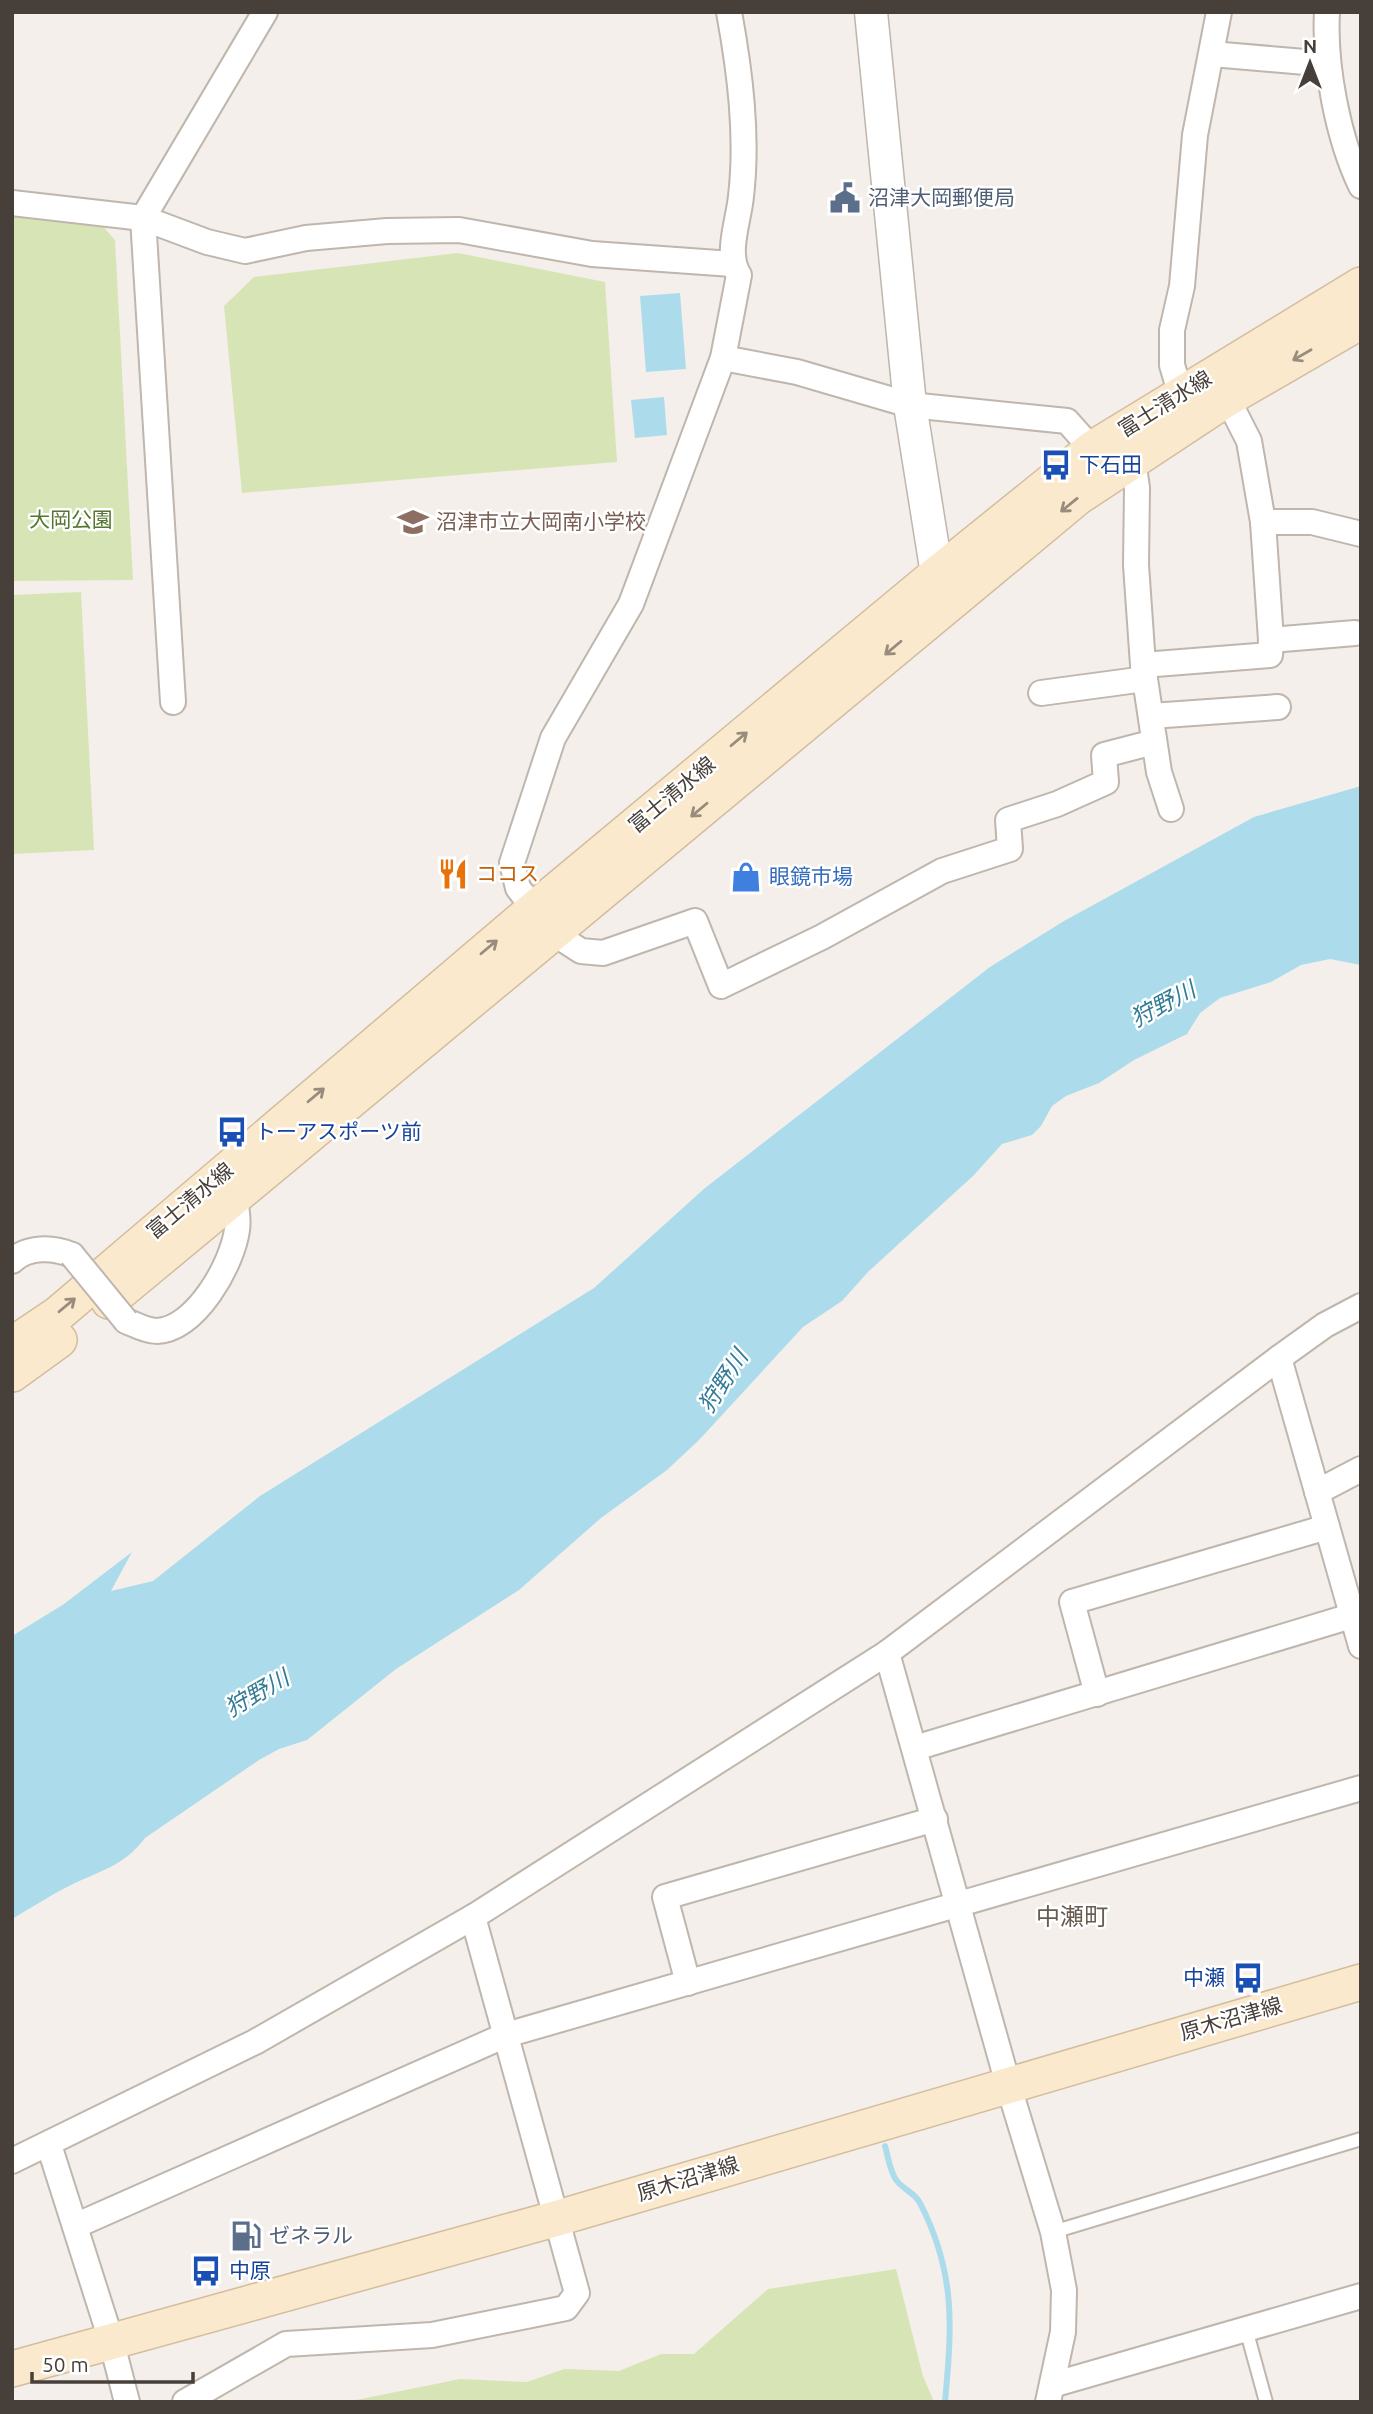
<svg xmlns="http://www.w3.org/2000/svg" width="1373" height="2414" font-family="Ubuntu,'Noto Sans JP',sans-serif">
	<rect width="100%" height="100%" fill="#f4efea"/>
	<g fill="#d7e5b6">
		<polygon points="12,214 100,223 115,240 133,580 12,581"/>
		<polygon points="458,253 605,282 617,462 242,493 224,306 254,277"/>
		<polygon points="81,592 94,850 12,854 12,595"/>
		<polygon points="896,2269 923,2376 934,2402 346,2402 460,2379 527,2382 564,2369 619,2371 661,2354 694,2354 768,2289"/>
	</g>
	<g fill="#acdcec">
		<polygon points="680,293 686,369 646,372 640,296"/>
		<polygon points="664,397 667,435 635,438 631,400"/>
		<path d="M1361,786v179l-31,-6 -29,6 -30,17 -51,16 -20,15 -13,21 -53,26 -35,23 -33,13 -14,10 -11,20 -9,9 -30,9 -28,31 -106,97 -26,29 -39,26 -104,113 -32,30 -66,48 -82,72 -123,79 -89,71 -28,9 -20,11 -114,78c-22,29 -46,33 -76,48 -20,10 -38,22 -57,33v-283l52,-32 68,-52 -21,39 42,-10 107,-85 334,-208 111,-100 285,-221 74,-46 190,-104z"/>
	</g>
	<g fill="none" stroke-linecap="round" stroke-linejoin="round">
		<path stroke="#acdcec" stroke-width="6" d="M885,2146c3,10 5,27 12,35 7,9 18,12 23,22 36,70 32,123 25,199"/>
		<g stroke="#bfb6ad" stroke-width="16">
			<g id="service">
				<polyline points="1053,2232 1361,2139"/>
				<polyline points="1246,2329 1266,2402"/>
			</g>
		</g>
		<g stroke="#bfb6ad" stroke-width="28">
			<g id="minor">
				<path d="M729,12c11,60 19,124 12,184 -2,24 -16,58 -2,79l-16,83 -92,246 -78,134 -41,125 6,25 35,45 28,18 22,2 92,-32 26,65 101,-49 120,-66 68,-22 -2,-29 49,-16 49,-22 -2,-27 50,-13"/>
				<path d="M1327,12c-3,54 11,126 34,174"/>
				<polyline points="1212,54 1328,64"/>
				<polyline points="12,203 143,218 207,242 245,251 306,238 387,231 459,230 592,254 732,264"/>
				<polyline points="723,358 797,372 910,405 1067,421 1092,449"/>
				<polyline points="1221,386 1249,441 1263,522 1271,640"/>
				<polyline points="1180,392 1172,365 1172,330 1182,286 1195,135 1219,12"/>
				<polyline points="1131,446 1137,488 1136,565 1143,665"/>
				<polyline points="1263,522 1312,522 1361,534"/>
				<polyline points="1145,679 1159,772 1171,809"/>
				<polyline points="1041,693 1145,679 1143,665 1270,655 1271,640 1355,633"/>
				<polyline points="173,702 143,218 265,12"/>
				<polyline points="1151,716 1278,707"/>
				<path d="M12,1261c16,-15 41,-14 60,-6"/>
				<path d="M126,1321c10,4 20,10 31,10 39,-2 75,-66 80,-101 2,-10 -1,-22 -2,-32"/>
				<polyline points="1279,1358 1361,1646"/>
				<polyline points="1317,1492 1361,1469"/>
				<polyline points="887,1653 1008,2084 1053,2232 1064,2290 1063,2332 1048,2402"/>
				<polyline points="1097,1694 1072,1602 1327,1527"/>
				<polyline points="915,1748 1361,1613"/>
				<polyline points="688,1983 665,1897 935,1819"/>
				<polyline points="49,2145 111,2340 127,2402"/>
				<polyline points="12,2161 255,2042 473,1917 887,1653 1279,1358 1325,1325 1361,1306"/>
				<polyline points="75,2226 506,2035 1361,1788"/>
				<polyline points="1052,2385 1361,2296"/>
				<polyline points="185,2402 286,2344 432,2335 566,2308 577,2293 473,1917"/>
			</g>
		</g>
		<g stroke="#bfb6ad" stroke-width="35">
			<polyline id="tertiary" points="871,12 910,405 937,574 949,590"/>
		</g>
		<g stroke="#d3bd9f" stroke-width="38">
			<g id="secondary">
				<polyline points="109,1301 1078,497 1228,398 1361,321"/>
				<polyline points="12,1345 58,1314 533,910 937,574 1092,449 1361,285"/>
				<polyline points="12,1374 59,1340"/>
				<polyline points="12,2369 558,2218 1361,1982"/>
			</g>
		</g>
		<use href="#service" stroke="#fff" stroke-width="12"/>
		<use href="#minor" stroke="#fff" stroke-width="24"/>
		<use href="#tertiary" stroke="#fff" stroke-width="32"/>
		<use href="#secondary" stroke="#fbe9cd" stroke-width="35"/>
		<g stroke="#bfb6ad" stroke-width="28" stroke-linecap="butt">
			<polyline id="minor-bridge" points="72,1255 126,1321"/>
		</g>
		<use href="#minor-bridge" stroke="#fff" stroke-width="24"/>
	</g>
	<defs><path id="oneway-shaft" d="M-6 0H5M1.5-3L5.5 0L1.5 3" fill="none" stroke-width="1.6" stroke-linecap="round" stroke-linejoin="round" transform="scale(1.75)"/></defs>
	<g stroke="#988c7c">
		<use href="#oneway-shaft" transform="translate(1302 355) rotate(150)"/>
		<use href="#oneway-shaft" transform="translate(1069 505) rotate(141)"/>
		<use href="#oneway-shaft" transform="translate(893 648) rotate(140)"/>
		<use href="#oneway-shaft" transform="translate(739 739) rotate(-40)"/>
		<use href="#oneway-shaft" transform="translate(699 810) rotate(140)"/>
		<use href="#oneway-shaft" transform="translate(489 947) rotate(-40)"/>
		<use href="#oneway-shaft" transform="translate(316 1095) rotate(-40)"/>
		<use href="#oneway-shaft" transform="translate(67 1305) rotate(-40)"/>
	</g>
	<defs>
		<g id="civic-bare" transform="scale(2.415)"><path d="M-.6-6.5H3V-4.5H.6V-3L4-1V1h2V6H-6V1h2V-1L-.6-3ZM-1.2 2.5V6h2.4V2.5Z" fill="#5c6f8a" stroke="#fff" stroke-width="2.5" paint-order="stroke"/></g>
		<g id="bus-bare" transform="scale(2.415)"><path d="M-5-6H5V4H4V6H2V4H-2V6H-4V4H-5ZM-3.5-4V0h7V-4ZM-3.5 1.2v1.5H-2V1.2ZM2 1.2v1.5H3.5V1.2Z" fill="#1a4fb4" stroke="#fff" stroke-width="2.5" paint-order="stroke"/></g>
		<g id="school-bare" transform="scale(2.415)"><path d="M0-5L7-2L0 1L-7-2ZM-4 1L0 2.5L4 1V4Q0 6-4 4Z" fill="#8d6e63" stroke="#fff" stroke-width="2.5" paint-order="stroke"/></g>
		<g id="restaurant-bare" transform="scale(2.415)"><path d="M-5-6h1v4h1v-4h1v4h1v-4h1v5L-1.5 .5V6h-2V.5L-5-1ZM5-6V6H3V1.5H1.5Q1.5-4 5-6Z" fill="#e8710a" stroke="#fff" stroke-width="2.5" paint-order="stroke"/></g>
		<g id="shop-bare" transform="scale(2.415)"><path d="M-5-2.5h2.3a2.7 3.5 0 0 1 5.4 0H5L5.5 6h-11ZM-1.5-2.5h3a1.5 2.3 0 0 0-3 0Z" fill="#3f7fe0" stroke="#fff" stroke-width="2.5" paint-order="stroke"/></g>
		<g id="fuel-bare" transform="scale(2.415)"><path d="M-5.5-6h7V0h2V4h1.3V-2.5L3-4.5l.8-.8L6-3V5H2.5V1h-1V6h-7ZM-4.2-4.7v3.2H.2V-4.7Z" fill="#5c6f8a" stroke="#fff" stroke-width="2.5" paint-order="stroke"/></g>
	</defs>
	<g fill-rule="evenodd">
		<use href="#civic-bare" x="845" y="198"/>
		<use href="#bus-bare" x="1056" y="465"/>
		<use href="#school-bare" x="413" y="522"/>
		<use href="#restaurant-bare" x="453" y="874"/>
		<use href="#shop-bare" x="746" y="877"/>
		<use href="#bus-bare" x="232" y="1132"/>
		<use href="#bus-bare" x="1248" y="1978"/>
		<use href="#fuel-bare" x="246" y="2236"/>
		<use href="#bus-bare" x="206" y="2271"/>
	</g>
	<g text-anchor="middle" stroke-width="5" stroke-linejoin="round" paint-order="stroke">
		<g font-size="21" fill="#4e5e75" stroke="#fff" text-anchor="start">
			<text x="868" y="205">沼津大岡郵便局</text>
			<text x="269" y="2243">ゼネラル</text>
		</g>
		<g font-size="21" fill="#473f39" stroke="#fff">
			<text transform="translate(1165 404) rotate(-32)" y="7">富士清水線</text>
			<text transform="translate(672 795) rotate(-40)" y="7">富士清水線</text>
			<text transform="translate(190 1201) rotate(-40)" y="7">富士清水線</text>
			<text transform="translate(1231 2019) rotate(-16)" y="7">原木沼津線</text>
			<text transform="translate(688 2179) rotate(-17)" y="7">原木沼津線</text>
		</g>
		<g font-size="21" fill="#164399" stroke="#fff" text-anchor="start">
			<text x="1079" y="472">下石田</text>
			<text x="255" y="1139">トーアスポーツ前</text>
			<text x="1225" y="1985" text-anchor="end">中瀬</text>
			<text x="229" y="2278">中原</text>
		</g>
		<g font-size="21" fill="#557630" stroke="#fff">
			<text x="71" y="527">大岡公園</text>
		</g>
		<g font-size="21" fill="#785e54" stroke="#fff" text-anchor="start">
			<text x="436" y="529">沼津市立大岡南小学校</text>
		</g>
		<g font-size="21" fill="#c56008" stroke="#fff" text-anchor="start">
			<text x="476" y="881">ココス</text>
		</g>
		<g font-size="21" fill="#366cbe" stroke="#fff" text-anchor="start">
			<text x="769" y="884">眼鏡市場</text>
		</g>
		<g font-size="23" font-style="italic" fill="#337b95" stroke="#fff">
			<text transform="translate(1163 1004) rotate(-28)" y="8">狩野川</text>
			<text transform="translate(723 1381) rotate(-57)" y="8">狩野川</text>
			<text transform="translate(257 1693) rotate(-30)" y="8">狩野川</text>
		</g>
		<g font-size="24" fill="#695c51" stroke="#fff">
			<text x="1072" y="1925">中瀬町</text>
		</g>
	</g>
	<rect width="1373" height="2414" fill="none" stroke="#473f39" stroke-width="28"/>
	<g transform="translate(1310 63)" stroke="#ffffff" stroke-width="5" paint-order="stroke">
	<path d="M0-5L12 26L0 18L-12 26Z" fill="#473f39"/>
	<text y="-10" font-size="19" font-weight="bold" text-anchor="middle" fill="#473f39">N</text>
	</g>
	<path d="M32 2372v10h161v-10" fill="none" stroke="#473f39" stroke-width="3.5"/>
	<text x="42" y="2372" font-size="21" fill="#473f39" stroke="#ffffff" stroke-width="5" paint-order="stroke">50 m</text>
</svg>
